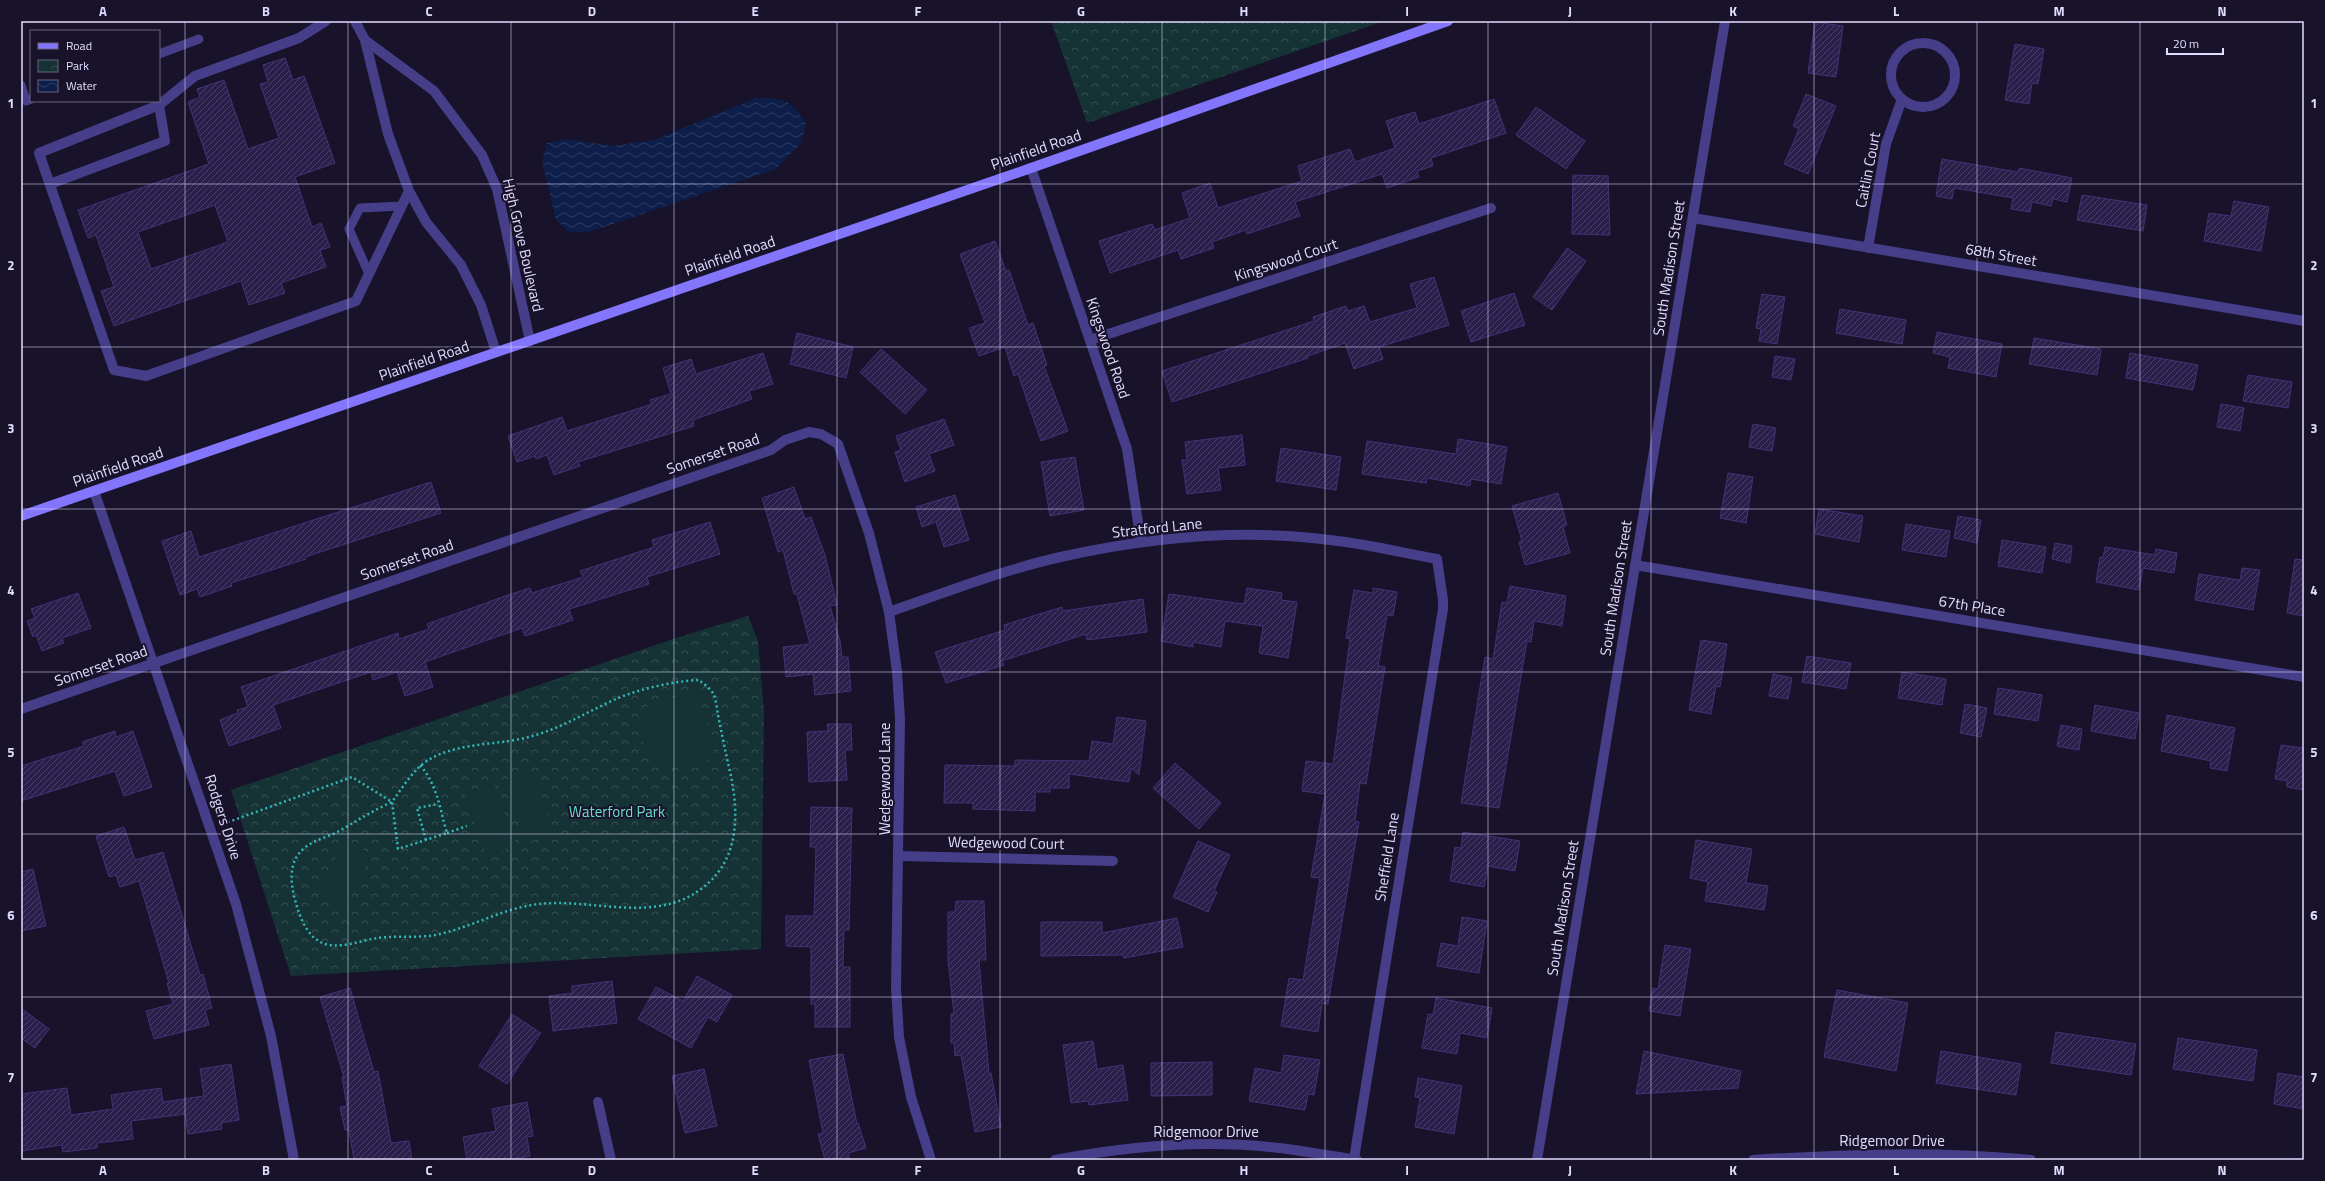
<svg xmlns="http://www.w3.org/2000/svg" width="2325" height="1181" font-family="'Titillium Web',sans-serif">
	<defs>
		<pattern id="park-crowns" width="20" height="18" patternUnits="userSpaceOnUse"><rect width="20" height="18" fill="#153334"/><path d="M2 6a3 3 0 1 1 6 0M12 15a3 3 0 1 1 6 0" fill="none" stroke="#375052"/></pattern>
		<pattern id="water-waves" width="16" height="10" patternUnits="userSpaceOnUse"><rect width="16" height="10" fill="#0c1e49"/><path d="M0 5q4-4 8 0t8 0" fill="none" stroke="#2f3e64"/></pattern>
		<pattern id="building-hatch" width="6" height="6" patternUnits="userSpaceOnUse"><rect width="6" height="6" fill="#2a1e4b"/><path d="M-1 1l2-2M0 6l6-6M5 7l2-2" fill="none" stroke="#493e66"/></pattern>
	</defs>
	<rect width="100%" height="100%" fill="#18122b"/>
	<g fill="url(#park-crowns)">
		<polygon points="1051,21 1384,21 1087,123"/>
		<polygon points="748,616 758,641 764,712 761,949 291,976 231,790 676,638"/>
	</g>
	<g fill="#153334">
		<path d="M696,690l19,59 -10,14c-38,8 -63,-1 -68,-43l11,-15z"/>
		<polygon points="532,771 554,833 526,843 503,781"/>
		<polygon points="494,784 516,846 487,856 465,794"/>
		<polygon points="344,840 372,854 346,908 318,895"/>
	</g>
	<path fill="url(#water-waves)" d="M756,98c27,0 35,1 50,26l-5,19 -25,26 -184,62 -22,2 -14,-13 -14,-59 5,-18 21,-4 44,7 42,-6z"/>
	<g fill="url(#building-hatch)" stroke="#443177" fill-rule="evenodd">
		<polygon points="1815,22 1843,26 1836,77 1808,73"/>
		<polygon points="2015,44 2044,49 2038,84 2032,83 2029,104 2005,100"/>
		<path d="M285,58l8,22 11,-4 31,87 -40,14 17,50 9,-4 9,24 -10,3 6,17 -45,16 4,10 -36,12 -8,-24 -127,45 -13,-35 13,-4 -18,-52 -8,3 -10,-28 131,-46 -21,-62 12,-5 -3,-8 27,-9 24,69 31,-11 -19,-54 8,-2 -5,-17zM215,205l13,37 -77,27 -13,-37z"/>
		<polygon points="1806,94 1836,106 1808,174 1784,164 1799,129 1793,126"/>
		<polygon points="1494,99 1506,133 1431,158 1433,166 1417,171 1419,177 1387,188 1382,174 1295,202 1300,216 1247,234 1246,230 1212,242 1214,248 1181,259 1178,250 1110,273 1099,241 1152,224 1155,230 1190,218 1182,193 1210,183 1218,208 1302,181 1298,166 1350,149 1355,162 1395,148 1386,121 1415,112 1419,124"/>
		<polygon points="1536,107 1585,141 1566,169 1516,135"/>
		<polygon points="1942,159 2018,172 2019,168 2072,178 2067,202 2053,199 2051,206 2032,202 2030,212 2011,209 2013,198 1954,188 1952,199 1936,196"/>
		<polygon points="1573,175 1608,176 1610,235 1572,234"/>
		<polygon points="2082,195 2147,205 2143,231 2077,220"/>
		<polygon points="2234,201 2269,207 2261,251 2204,241 2209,213 2231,216"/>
		<polygon points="995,241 1006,271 1009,270 1028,325 1033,323 1047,365 1044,366 1068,431 1041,441 1018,374 1014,376 1005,347 979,356 969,328 985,323 960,254"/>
		<polygon points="1567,248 1586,261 1552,310 1533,297"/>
		<polygon points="1434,277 1449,325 1379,347 1383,359 1354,369 1345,343 1308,356 1308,358 1172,402 1162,371 1314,321 1313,317 1346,306 1348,311 1364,306 1370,322 1417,308 1410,284"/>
		<polygon points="1514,293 1525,325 1471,342 1461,311"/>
		<polygon points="1762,294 1785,297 1777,344 1759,341 1761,329 1756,328"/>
		<polygon points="1840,309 1906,320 1902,344 1836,333"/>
		<polygon points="1937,332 2002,344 1996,377 1948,368 1950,357 1933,353"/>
		<polygon points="797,333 853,347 846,378 790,364"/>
		<polygon points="2034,338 2101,349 2097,375 2029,364"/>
		<polygon points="881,349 927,390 905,414 860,372"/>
		<polygon points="763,353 773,384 749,391 752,399 693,420 694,426 578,462 580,466 554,475 547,455 536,459 535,456 517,462 508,436 562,417 567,431 652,404 650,400 671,394 663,368 691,359 696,374"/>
		<polygon points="2130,353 2198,365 2193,390 2126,378"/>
		<polygon points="1775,356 1795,359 1791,380 1772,377"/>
		<polygon points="2248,375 2292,382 2288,408 2243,401"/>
		<polygon points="2221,404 2244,408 2240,431 2217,427"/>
		<polygon points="944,419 954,445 929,454 935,471 905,482 895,452 901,450 896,436"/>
		<polygon points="1753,424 1776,428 1772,451 1749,447"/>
		<polygon points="1242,435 1245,465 1218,468 1221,490 1187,494 1182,460 1187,460 1185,442"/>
		<polygon points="1458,439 1507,447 1501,484 1471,479 1470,486 1427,478 1426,483 1362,474 1367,441 1456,454"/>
		<polygon points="1281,448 1341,457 1336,490 1276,481"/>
		<polygon points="1075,457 1084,510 1050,516 1041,462"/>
		<polygon points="1728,473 1753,477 1746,523 1720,518"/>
		<polygon points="431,482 441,513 305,557 306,559 231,583 232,586 200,597 197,589 180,595 162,541 191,531 199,557"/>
		<polygon points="794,487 805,519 811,517 825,555 837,605 830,606 840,641 842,657 848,657 851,691 815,695 813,674 786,677 783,647 810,644 797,594 794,594 783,550 778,552 762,498"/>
		<polygon points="1558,493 1567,525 1563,527 1570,553 1525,565 1519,542 1522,541 1512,506"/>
		<polygon points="955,495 969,540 944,547 936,522 922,527 916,507"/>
		<polygon points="1819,509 1863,516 1859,542 1815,534"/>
		<polygon points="1958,516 1981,520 1977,543 1954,538"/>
		<polygon points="710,522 720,554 647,577 649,584 569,609 573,620 525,636 522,628 425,662 433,687 405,696 397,672 373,680 371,672 273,705 281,728 229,746 220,720 238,713 237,710 248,707 241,687 398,633 399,639 429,629 427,624 508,595 530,588 532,593 583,577 580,571 654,547 652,540"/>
		<polygon points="1906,524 1950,531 1946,557 1902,550"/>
		<polygon points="2002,540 2046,547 2042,573 1998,566"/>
		<polygon points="2055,543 2072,546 2070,563 2052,559"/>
		<polygon points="2105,547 2155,555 2156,549 2177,553 2174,573 2143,568 2139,590 2096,582 2100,557 2103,558"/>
		<polygon points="2295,559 2304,560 2304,616 2287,613"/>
		<polygon points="2242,568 2260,570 2253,610 2195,600 2199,574 2240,580"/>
		<polygon points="1510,586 1566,596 1562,626 1534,621 1531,642 1527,641 1499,808 1461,803 1485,657 1493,659 1502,602 1507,603"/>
		<polygon points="1247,588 1282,593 1281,600 1297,602 1288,658 1259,653 1263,626 1225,621 1221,647 1193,642 1193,647 1161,641 1169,594 1244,604"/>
		<polygon points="1373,588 1397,592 1393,616 1387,615 1378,666 1385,667 1366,784 1360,783 1355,821 1359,822 1328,1004 1322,1003 1318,1032 1281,1026 1289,978 1303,980 1320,878 1311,877 1325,794 1302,791 1306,761 1333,764 1350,639 1346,638 1354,590 1373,593"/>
		<polygon points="78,593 91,628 62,638 64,643 42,651 36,635 33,637 27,621 35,618 31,609"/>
		<polygon points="1143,599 1147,632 1087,640 1086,634 1002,661 1004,665 946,683 935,652 1005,630 1004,625 1062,607 1063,611"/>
		<polygon points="1701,640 1727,644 1720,687 1716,686 1711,714 1689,710"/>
		<polygon points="1807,656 1851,663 1846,689 1802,682"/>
		<polygon points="1902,672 1946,679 1942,705 1898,698"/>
		<polygon points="1773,674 1792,678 1788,699 1769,696"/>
		<polygon points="1998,688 2042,695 2038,721 1994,714"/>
		<polygon points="1965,704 1987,708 1981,737 1960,733"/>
		<polygon points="2095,705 2139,713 2135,739 2091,731"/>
		<polygon points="2167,715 2235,728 2227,771 2210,768 2211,761 2161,751"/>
		<polygon points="1117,717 1146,721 1139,775 1131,768 1129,782 1069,774 1069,788 1050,788 1050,792 1035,792 1035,811 973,809 973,803 944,803 945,765 1015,766 1015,760 1089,761 1092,741 1113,744"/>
		<polygon points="827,724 851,724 852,750 845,750 847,780 809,782 807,732 828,731"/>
		<polygon points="2061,725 2082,729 2079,750 2057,746"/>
		<polygon points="115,731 116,737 133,731 152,787 124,796 115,771 21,801 21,766 84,746 82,742"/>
		<polygon points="2281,745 2303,748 2304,790 2287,787 2287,781 2275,779"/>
		<polygon points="1175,763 1221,803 1199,829 1153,788"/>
		<polygon points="811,807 852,808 849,930 844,930 843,967 850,967 850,1027 815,1027 815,1004 811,1004 811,947 786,946 786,916 814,916 816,847 810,847"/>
		<polygon points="124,827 135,860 163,852 200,975 203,974 212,1008 205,1010 209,1025 154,1039 146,1011 173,1004 167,983 169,983 139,881 120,887 116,875 109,877 96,836"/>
		<polygon points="1463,832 1520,841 1515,871 1488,866 1484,887 1450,881 1455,847 1461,848"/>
		<polygon points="1696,840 1752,849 1746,883 1768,886 1764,910 1705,901 1708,882 1690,878"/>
		<polygon points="1198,841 1230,855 1214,891 1217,892 1208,912 1173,897"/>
		<polygon points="33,869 46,926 21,931 21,872"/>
		<polygon points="956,901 984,901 986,960 979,960 989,1074 991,1073 1001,1127 975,1132 961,1055 955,1056 954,1043 951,1043 951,1014 954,1014 948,960 948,912 955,912"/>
		<polygon points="1462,917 1487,921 1479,973 1437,966 1441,943 1458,946"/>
		<polygon points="1177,918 1183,947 1124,958 1123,955 1041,956 1041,922 1102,922 1102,933"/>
		<polygon points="1665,945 1691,949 1680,1016 1649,1011 1653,988 1658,989"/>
		<polygon points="697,976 732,995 717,1022 708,1017 691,1048 638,1019 656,987 683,1001"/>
		<polygon points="612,981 617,1023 553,1031 549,996 572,993 572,986"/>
		<polygon points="350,988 374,1072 378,1071 391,1143 409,1141 412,1160 354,1160 349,1130 345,1130 340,1107 347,1106 342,1077 344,1077 320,997"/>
		<polygon points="1837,990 1908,1003 1896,1071 1824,1057"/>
		<polygon points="1436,998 1492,1008 1487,1038 1460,1033 1457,1054 1422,1048 1428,1014 1433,1015"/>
		<polygon points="21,1008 49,1029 35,1048 21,1038"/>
		<polygon points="512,1014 541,1033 507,1084 479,1066"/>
		<polygon points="2056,1032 2136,1044 2131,1075 2051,1063"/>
		<polygon points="2178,1038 2257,1050 2253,1081 2173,1069"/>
		<polygon points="1093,1041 1097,1069 1123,1065 1128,1100 1089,1105 1088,1101 1071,1103 1063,1045"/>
		<polygon points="1644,1051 1741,1071 1738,1088 1636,1094"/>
		<polygon points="1941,1051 2021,1064 2016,1095 1936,1083"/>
		<polygon points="843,1054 857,1124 858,1123 866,1148 848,1153 850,1160 825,1160 818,1134 823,1133 809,1060"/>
		<polygon points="1284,1055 1320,1060 1314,1095 1308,1094 1305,1110 1249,1101 1255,1068 1281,1073"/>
		<polygon points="1212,1062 1212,1095 1151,1096 1151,1063"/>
		<polygon points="231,1064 239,1120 221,1123 222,1129 188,1134 185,1114 131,1121 133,1139 97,1143 97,1148 63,1152 62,1145 21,1151 21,1094 67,1088 71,1115 113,1109 111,1095 161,1088 163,1102 204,1096 200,1069"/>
		<polygon points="704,1069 717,1126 685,1133 672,1076"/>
		<polygon points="2278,1073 2304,1077 2304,1109 2274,1104"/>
		<polygon points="1418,1078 1462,1086 1454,1134 1415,1127 1420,1098 1415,1097"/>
		<polygon points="527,1102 533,1136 527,1137 530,1156 507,1160 467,1160 463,1137 496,1131 492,1109"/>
	</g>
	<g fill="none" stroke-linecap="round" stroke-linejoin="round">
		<g stroke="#34b9bb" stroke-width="2.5" stroke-dasharray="2 3" stroke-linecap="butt">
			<path d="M223,824l129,-47 40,25c-18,8 -34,18 -51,28 -10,6 -24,9 -34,16 -22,15 -16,42 -9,64 5,14 12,29 27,34 17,5 37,-4 53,-6 21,-3 42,1 62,-4 34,-8 64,-26 99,-30 53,-6 116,20 162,-15 38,-28 38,-72 30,-113 -5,-21 -9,-41 -13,-61 -1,-6 -2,-15 -4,-20 -3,-6 -10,-11 -15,-15 -25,1 -60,9 -83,19 -27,12 -51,27 -80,36 -34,11 -74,6 -106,24 -16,9 -27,28 -38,43l6,47 49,-16c-8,-26 -9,-47 -27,-68"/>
			<polyline points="447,833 467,826"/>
			<polyline points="426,840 417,808 438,804"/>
		</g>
		<g stroke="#463e88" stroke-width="9">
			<polyline points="159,54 199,39"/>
			<polyline points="21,85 26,101 31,99"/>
			<polyline points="369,274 349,229 360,208 402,206"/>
		</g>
		<g stroke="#463e88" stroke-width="10">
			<polyline points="326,21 299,38 195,76 159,105 39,153 114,370 146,376 356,301 409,191"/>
			<polyline points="355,21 365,40 388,134 409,191 426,222 461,265 481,305 496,352"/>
			<polyline points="365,40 434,91 482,155 497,189 530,341"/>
			<circle cx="1923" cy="75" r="32"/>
			<polyline points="1031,168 1127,449 1141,542"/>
			<polyline points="50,184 165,141 159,105"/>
			<polyline points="1693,218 2304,321"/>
			<polyline points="1868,248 1886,144 1902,99"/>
			<polyline points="1090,340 1491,208"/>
			<polyline points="94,491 236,904 271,1036 294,1160"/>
			<polyline points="1635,565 2304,677"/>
			<path d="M889,612c58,-20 116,-43 176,-56 88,-19 183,-28 273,-15 33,4 66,12 99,18l6,41v9l-89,550"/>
			<polyline points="21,709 771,450 785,440 809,432 821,434 838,444 869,533 889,612 897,672 900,719 896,988 899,1037 911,1097 931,1160"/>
			<polyline points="899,856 1113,861"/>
			<polyline points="598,1102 611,1160"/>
			<path d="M1055,1160c73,-14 150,-21 224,-12 26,3 52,8 78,12"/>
			<path d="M1753,1160c92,-6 186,-9 278,0"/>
		</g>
		<polyline stroke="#463e88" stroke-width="10" points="1537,1160 1725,21"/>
		<polyline stroke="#8375fc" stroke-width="10" points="21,516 1031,168 1448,21"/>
	</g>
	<path fill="none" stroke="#e2dcfe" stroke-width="1" stroke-opacity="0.55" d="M185,21v1139M348,21v1139M511,21v1139M674,21v1139M837,21v1139M1000,21v1139M1162,21v1139M1325,21v1139M1488,21v1139M1651,21v1139M1814,21v1139M1977,21v1139M2140,21v1139M21,184h2283M21,347h2283M21,509h2283M21,672h2283M21,834h2283M21,997h2283"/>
	<g text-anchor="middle" stroke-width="4" stroke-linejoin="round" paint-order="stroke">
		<g font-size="15" fill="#e2dcfe" stroke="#18122b">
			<text transform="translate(1036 150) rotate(-19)" y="5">Plainfield Road</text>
			<text transform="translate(1868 170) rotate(-79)" y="5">Caitlin Court</text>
			<text transform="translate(523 245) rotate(77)" y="5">High Grove Boulevard</text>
			<text transform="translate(2001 255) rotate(10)" y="5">68th Street</text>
			<text transform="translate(730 256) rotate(-19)" y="5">Plainfield Road</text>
			<text transform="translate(1286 260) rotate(-18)" y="5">Kingswood Court</text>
			<text transform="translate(1669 268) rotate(-81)" y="5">South Madison Street</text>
			<text transform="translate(1108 348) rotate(71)" y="5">Kingswood Road</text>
			<text transform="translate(424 361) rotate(-19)" y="5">Plainfield Road</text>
			<text transform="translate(713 454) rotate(-19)" y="5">Somerset Road</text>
			<text transform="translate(118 467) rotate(-19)" y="5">Plainfield Road</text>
			<text transform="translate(1157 528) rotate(-6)" y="5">Stratford Lane</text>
			<text transform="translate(407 560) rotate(-19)" y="5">Somerset Road</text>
			<text transform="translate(1616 588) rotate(-81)" y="5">South Madison Street</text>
			<text transform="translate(1972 606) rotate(9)" y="5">67th Place</text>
			<text transform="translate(101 666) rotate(-19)" y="5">Somerset Road</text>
			<text transform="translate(885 779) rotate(-90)" y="5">Wedgewood Lane</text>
			<text transform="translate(223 817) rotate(72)" y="5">Rodgers Drive</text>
			<text transform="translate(1006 843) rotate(1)" y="5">Wedgewood Court</text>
			<text transform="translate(1387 857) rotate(-81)" y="5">Sheffield Lane</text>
			<text transform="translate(1563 908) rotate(-81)" y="5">South Madison Street</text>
			<text x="1206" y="1137">Ridgemoor Drive</text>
			<text x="1892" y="1146">Ridgemoor Drive</text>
		</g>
		<g font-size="15" fill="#68dec9" stroke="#18122b">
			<text x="617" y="817">Waterford Park</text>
		</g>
	</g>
	<rect width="2325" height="1181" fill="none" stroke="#18122b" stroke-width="44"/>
	<rect x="30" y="30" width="130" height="72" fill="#18122b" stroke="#69637f"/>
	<rect x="38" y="43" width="20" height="6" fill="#8375fc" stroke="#69637f"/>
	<text x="66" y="50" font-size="12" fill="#e2dcfe">Road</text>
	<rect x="38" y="60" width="20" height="12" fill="url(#park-crowns)" stroke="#69637f"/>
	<text x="66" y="70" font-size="12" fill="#e2dcfe">Park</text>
	<rect x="38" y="80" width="20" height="12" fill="url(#water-waves)" stroke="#69637f"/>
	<text x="66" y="90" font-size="12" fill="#e2dcfe">Water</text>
	<path d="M2167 48v6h56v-6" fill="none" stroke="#e2dcfe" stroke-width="2"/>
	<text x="2173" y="48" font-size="12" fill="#e2dcfe" stroke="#18122b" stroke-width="3" paint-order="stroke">20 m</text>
	<rect x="22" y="22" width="2281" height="1137" fill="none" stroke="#e2dcfe" stroke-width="1.5"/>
	<g font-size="13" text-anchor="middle" font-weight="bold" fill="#e2dcfe">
		<text x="103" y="16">A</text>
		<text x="266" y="16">B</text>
		<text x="429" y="16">C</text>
		<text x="592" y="16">D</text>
		<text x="755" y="16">E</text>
		<text x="918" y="16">F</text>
		<text x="1081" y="16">G</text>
		<text x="1244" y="16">H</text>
		<text x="1407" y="16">I</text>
		<text x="1570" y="16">J</text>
		<text x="1733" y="16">K</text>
		<text x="1896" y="16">L</text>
		<text x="2059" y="16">M</text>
		<text x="2222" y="16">N</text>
		<text x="11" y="108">1</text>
		<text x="2314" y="108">1</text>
		<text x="11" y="270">2</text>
		<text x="2314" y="270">2</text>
		<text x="11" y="433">3</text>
		<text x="2314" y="433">3</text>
		<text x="11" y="595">4</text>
		<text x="2314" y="595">4</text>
		<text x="11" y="757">5</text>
		<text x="2314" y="757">5</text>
		<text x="11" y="920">6</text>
		<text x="2314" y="920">6</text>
		<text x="11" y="1082">7</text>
		<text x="2314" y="1082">7</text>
		<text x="103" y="1175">A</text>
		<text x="266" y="1175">B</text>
		<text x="429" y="1175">C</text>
		<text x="592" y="1175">D</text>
		<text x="755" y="1175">E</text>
		<text x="918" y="1175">F</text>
		<text x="1081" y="1175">G</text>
		<text x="1244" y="1175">H</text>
		<text x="1407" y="1175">I</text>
		<text x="1570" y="1175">J</text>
		<text x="1733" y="1175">K</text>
		<text x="1896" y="1175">L</text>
		<text x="2059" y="1175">M</text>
		<text x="2222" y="1175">N</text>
	</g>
</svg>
